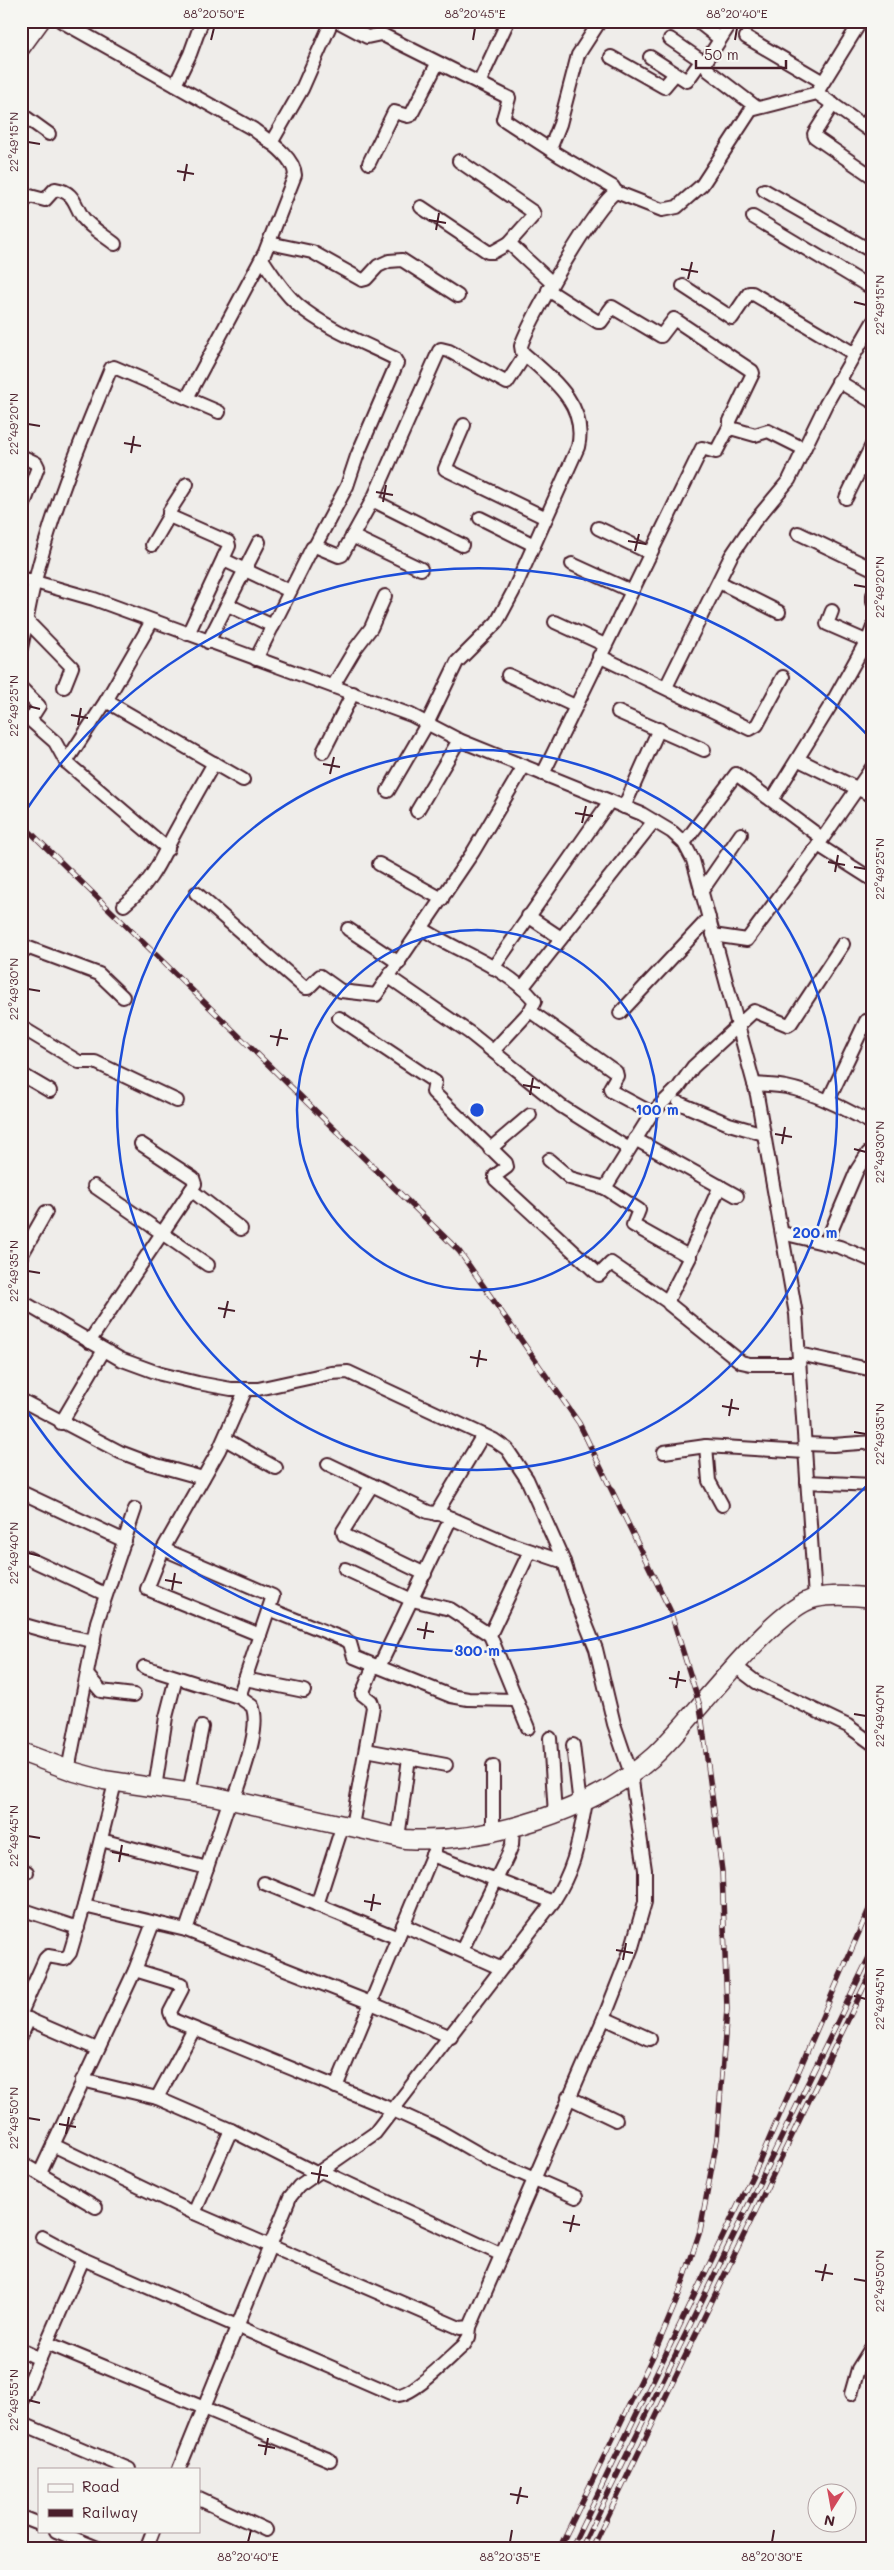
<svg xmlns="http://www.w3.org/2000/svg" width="894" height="2570" font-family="Mali,sans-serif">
	<rect width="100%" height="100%" fill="#efedea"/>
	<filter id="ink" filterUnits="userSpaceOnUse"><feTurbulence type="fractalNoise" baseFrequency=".02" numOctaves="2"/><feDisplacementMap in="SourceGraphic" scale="10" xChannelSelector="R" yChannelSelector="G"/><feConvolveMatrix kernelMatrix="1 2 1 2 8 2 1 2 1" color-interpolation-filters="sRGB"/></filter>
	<g filter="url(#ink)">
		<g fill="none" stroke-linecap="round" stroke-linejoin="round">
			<g stroke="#4a1f2b" stroke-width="16">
				<g id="street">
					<path d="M61,21l192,108c14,11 41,27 42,46l-30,77 -78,146"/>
					<polyline points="337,21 367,37 381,34 509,98 503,119 560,156 613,187 616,192"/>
					<polyline points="697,21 720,39"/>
					<polyline points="746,37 823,82"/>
					<polyline points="670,39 705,63 709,71 756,107"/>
					<polyline points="611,57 664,87 675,74"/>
					<polyline points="650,57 687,81 702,60"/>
					<polyline points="705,63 732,21"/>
					<polyline points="479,83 508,21"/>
					<polyline points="175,85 190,54 202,21"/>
					<polyline points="819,89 861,21"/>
					<polyline points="833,104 814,134 815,137 873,177"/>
					<polyline points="21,108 24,116 49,134"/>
					<polyline points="864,126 873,114"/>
					<polyline points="271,143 302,89 332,21"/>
					<polyline points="550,149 560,124 578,55 600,21"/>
					<polyline points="459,161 533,212 534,215 509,243"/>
					<polyline points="369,163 394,112 408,116 411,115 437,64"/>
					<polyline points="764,190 873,252"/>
					<path d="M21,204l9,-8 15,4 10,-11c21,3 19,17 29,30 7,9 21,17 31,25"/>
					<polyline points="421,207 488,252 493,252 509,243 552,283"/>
					<polyline points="753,217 873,289"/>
					<polyline points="269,243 312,252 362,280 366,279 378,266 389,261 402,260 458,296"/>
					<path d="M262,259c11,16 21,33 36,46 27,23 64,37 96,53l3,5 -40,93 -10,30 -32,60"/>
					<polyline points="683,286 732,318 749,293 752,293 853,353"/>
					<polyline points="548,290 598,322 601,322 612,307 661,336 674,319 752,371 753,373 730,421 730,429"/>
					<polyline points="838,381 873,402"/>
					<polyline points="464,425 445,469 546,518"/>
					<polyline points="21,456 36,463 38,467 21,512"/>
					<polyline points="187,484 169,512 169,516 228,542 229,546 224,557 226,561 290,591"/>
					<polyline points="846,498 873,443"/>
					<polyline points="372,500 462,545"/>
					<polyline points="480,518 534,545"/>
					<polyline points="598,528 650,553"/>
					<polyline points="798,533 873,569"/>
					<polyline points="352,536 421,569"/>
					<polyline points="152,545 169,516"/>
					<polyline points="572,564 631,591"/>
					<polyline points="21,578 94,599 411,715 459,740 642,814 672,832 684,843 693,860 757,1095 796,1314 815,1598"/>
					<polyline points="719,582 779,612"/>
					<polyline points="873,595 873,602"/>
					<polyline points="228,605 273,626"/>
					<polyline points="832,611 827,624 866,641"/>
					<polyline points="27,621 72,667 64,687"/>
					<polyline points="555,622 605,645"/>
					<polyline points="188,634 224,557"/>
					<polyline points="868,640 873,627"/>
					<polyline points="208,642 259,542"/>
					<path d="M21,648c5,-22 8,-45 14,-67 18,-74 47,-143 76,-213l3,-1 105,45"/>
					<polyline points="599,656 750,729 757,725 783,677"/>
					<polyline points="256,659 312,548 315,546 339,556 342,555 374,497 439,351 441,349 449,351 507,383 525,355"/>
					<polyline points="508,675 575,706"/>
					<polyline points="333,686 355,649 371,628 385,596"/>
					<polyline points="666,687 731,556 754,522 789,480 826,404 873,322"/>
					<polyline points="21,688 39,706 30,720 55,742 66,762 168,849"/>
					<polyline points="106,701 243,780"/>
					<polyline points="618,712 704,750"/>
					<polyline points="323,752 353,693"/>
					<polyline points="799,760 873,796"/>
					<polyline points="66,762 106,701 152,621"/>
					<polyline points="543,774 702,448 716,452 728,429 734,429 755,435 768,431 804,449"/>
					<path d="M388,791l39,-67 30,-62 40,-40 16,-30 65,-145c10,-43 -28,-70 -56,-95l-1,-6c8,-26 75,-142 95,-154l46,18 15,-3 25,-22 49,-75 66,-17 56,40"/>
					<polyline points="772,800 832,703 866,642 873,642"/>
					<polyline points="624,807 659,729"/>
					<polyline points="417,811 459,740"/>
					<polyline points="684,843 736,774 822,838"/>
					<polyline points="818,845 873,880"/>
					<polyline points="379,864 442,899"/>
					<polyline points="701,892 741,834"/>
					<polyline points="196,893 305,988 308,988 320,976 341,991 376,995 473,852 524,766"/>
					<path d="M124,905c31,-25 36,-46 54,-78 12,-22 24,-43 36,-64"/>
					<polyline points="528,916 561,938"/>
					<polyline points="348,929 399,963"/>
					<path d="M423,929c36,24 83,37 112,72l-5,10 86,61 1,4 -7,12 1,3 41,22"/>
					<polyline points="713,935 747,940 818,845 873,766"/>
					<polyline points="21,945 99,974 123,997"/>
					<polyline points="493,968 610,801"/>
					<polyline points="389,977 470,1033 561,1106 629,1149"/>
					<polyline points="522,988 654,821"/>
					<polyline points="620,1013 709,918"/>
					<polyline points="339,1018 435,1082 433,1092 506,1163 507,1167 495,1176 495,1179 599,1275 611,1263 668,1302"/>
					<polyline points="21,1027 79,1062 95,1062 177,1101"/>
					<polyline points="493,1051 530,1011"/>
					<polyline points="21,1074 50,1091"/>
					<path d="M754,1084c10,1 22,1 32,3 30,6 59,22 87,37"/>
					<polyline points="828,1101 866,1021 873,1020"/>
					<polyline points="679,1103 729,1124 764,1134"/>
					<polyline points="635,1139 737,1196"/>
					<polyline points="490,1149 530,1115"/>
					<polyline points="549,1160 570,1178 605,1188"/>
					<polyline points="94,1186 208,1265"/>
					<polyline points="191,1190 241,1229"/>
					<polyline points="782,1233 840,1247 873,1261"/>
					<polyline points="826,1243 857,1170 868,1153"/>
					<polyline points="21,1256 46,1212"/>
					<polyline points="689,1256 720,1186"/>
					<polyline points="21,1301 120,1359 161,1374 198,1383 231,1389 258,1389 331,1373 348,1372 494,1440 507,1449 527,1479 564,1562 577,1602 596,1649 614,1724 631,1774 645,1870 645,1902 632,1947 604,2018 470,2327 460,2328 194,2213 53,2145"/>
					<polyline points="89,1342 195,1184 193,1178 141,1144"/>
					<polyline points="799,1354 873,1370"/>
					<polyline points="799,1364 750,1364 741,1362 669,1304 669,1298 690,1257 633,1225 639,1210 605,1188 652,1113 678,1088 693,1067 754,1011 788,1025 791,1023 843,944"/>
					<polyline points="246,1389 219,1450 163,1549 147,1589 260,1635"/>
					<polyline points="21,1400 120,1452 149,1463 203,1478"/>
					<polyline points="61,1423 104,1350"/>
					<polyline points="225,1439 276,1468"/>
					<polyline points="805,1444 833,1445 873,1442"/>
					<polyline points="706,1446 709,1481 722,1505"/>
					<polyline points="664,1452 706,1446 805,1452"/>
					<polyline points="328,1464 428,1512 444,1515 508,1543 564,1562"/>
					<polyline points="807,1482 873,1485"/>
					<polyline points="372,1485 343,1531 344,1535 425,1574"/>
					<polyline points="21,1492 125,1541"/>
					<polyline points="436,1514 483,1435"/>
					<polyline points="163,1549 273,1596 239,1697"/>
					<polyline points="21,1555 105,1594"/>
					<polyline points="345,1569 412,1600 450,1609 490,1635"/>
					<polyline points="269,1609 346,1640 350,1643 354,1657 451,1696 468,1699 516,1700"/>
					<polyline points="21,1624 53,1633 94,1641"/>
					<polyline points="735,1666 756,1682 848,1726 873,1744"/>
					<path d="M144,1667l95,30 13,9c10,21 -11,72 -18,95"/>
					<polyline points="379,1667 451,1518"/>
					<polyline points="88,1676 101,1691 134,1695"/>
					<polyline points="245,1679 304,1691"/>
					<polyline points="528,1728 490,1635 530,1551"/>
					<polyline points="550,1738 555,1814"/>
					<polyline points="573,1745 580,1805"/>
					<polyline points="366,1750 446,1765"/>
					<polyline points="493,1766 493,1831"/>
					<polyline points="68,1770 97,1622 135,1509"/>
					<polyline points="155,1788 166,1717 176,1678"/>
					<polyline points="189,1793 202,1727"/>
					<polyline points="352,1826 373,1707 371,1701 362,1694 374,1665"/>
					<polyline points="398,1838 409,1758"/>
					<polyline points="101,1840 207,1868"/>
					<polyline points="432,1855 553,1902"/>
					<polyline points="21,1869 27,1872"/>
					<polyline points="264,1883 398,1938"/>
					<polyline points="317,1905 343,1824"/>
					<polyline points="84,1906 186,1930 371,2003 451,2037"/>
					<polyline points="21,1909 78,1928"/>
					<polyline points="403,1925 500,1968"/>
					<polyline points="186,1930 230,1799"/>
					<polyline points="462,1950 508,1855 512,1845 513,1826"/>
					<polyline points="135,1970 181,1984 182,1989 170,2012 173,2020 393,2110 441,2132 488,2159 576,2197"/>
					<polyline points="21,2013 45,1959 48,1956 65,1959 70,1953 84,1906 115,1783"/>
					<polyline points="21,2016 97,2049"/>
					<polyline points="604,2018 650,2039"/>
					<polyline points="21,2036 29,2019"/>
					<polyline points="82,2080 157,2098 231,2130 316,2173"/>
					<polyline points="336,2087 438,1841"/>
					<polyline points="568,2097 616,2120"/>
					<polyline points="157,2098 194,2029"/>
					<polyline points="21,2163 96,2207"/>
					<polyline points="321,2171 500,2254"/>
					<polyline points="40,2173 135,1970 153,1923"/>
					<polyline points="194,2213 231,2130"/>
					<path d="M42,2237l41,22 312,136c17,3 55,-38 69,-50l5,-8 1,-10"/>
					<polyline points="47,2343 330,2460"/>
					<polyline points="21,2350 40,2359"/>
					<polyline points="851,2394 858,2369 873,2345"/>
					<polyline points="21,2402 83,2259"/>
					<polyline points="21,2423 129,2469"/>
					<path d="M179,2469l111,-272 9,-11 76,-53 178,-231c23,-36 25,-59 33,-100"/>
					<polyline points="199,2499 266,2530"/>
					<polyline points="21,2517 39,2524"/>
					<polyline points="56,2531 100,2549"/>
					<polyline points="146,2549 153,2531"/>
				</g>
			</g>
			<g stroke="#4a1f2b" stroke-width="21">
				<g id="secondary">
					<polyline points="21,47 40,21"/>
					<path d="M21,1752l54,20 29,8 109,16 192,43c82,5 188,-28 249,-83 37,-33 119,-149 162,-158 17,-4 40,-2 57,0"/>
				</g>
			</g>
			<use href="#street" stroke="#f6f6f2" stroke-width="12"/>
			<use href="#secondary" stroke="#f6f6f2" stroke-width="18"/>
			<g stroke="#4a1f2b" stroke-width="5.5">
				<g id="rail">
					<polyline points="21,823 459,1251 579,1423 670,1610 700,1706 722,1871 727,2009 717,2139 700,2231 678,2297 654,2354 559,2549"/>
					<polyline points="571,2549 760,2160 873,1900"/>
					<polyline points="581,2549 873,1949"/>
					<polyline points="592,2549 873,1968"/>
				</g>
			</g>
			<use href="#rail" stroke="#f6f6f2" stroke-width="4" stroke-dasharray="11" stroke-linecap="butt"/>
		</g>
	</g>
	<path fill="none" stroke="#4a1f2b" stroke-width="2" d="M211,40l3,-12M473,40l2,-12M735,40l2,-12M28,142l12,2M177,171l17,3M184,181l3,-17M429,220l17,3M436,230l3,-17M681,269l17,3M688,279l4,-17M854,302l12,3M28,424l12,2M124,443l17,3M131,453l3,-17M376,492l17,3M383,502l3,-17M628,541l18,3M635,551l4,-17M854,585l12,2M28,706l12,3M71,715l17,3M78,725l3,-17M323,764l17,3M330,774l4,-17M575,813l18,3M582,823l4,-17M828,862l17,3M854,867l12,2M835,872l3,-17M28,989l12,2M270,1036l18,3M277,1046l4,-17M523,1085l17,3M530,1095l3,-17M775,1134l17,3M782,1144l3,-17M854,1149l12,3M28,1271l12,2M218,1308l17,3M224,1318l4,-17M470,1357l17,3M477,1367l3,-17M722,1406l17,3M729,1416l3,-17M854,1432l12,2M28,1553l12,3M165,1580l17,3M172,1590l3,-17M417,1629l17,3M424,1639l3,-17M669,1678l17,3M676,1688l3,-17M854,1714l12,2M28,1836l12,2M112,1852l17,3M119,1862l3,-17M364,1901l17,3M371,1911l3,-17M616,1950l17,3M623,1960l3,-17M854,1996l12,3M28,2118l12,2M59,2124l17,3M66,2134l3,-17M311,2173l17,3M318,2183l3,-17M563,2222l17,3M570,2232l4,-17M815,2271l18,3M854,2279l12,2M822,2281l4,-17M28,2400l12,3M258,2445l17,3M265,2455l3,-17M510,2494l18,3M517,2504l4,-17M248,2542l3,-12M510,2542l2,-12M772,2542l2,-12"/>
	<g fill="none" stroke="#1d4ed8" stroke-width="2.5">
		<circle cx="477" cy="1110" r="180"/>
		<circle cx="477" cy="1110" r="360"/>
		<path d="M873 1479A541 541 0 0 1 23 1405M23 815A541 541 0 0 1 873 741"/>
	</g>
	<circle cx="477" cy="1110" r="8" fill="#1d4ed8" stroke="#f6f6f2" stroke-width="2.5"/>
	<g font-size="15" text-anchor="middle" font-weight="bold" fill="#1d4ed8" stroke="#f6f6f2" stroke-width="5" stroke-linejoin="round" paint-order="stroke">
		<text x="657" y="1115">100 m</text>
		<text x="815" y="1238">200 m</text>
		<text x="477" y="1656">300 m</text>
	</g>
	<rect width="894" height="2570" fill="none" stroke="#f6f6f2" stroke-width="55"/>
	<rect x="38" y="2468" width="162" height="65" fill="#f6f6f2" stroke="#b1a0a2"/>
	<rect x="48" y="2484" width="25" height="8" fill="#f6f6f2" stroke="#b1a0a2"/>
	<text x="82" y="2492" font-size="15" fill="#4a1f2b">Road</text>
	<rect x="48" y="2509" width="25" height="8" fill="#4a1f2b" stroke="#b1a0a2"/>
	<text x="82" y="2518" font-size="15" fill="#4a1f2b">Railway</text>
	<g transform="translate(832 2508) rotate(191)"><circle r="24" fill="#f6f6f2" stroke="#b1a0a2"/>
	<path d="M0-4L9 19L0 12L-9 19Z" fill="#d1495b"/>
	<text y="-8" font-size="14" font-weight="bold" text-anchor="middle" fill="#4a1f2b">N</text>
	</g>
	<path d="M696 60v8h90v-8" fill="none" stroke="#4a1f2b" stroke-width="2.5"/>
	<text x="704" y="60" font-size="15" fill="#4a1f2b" stroke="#f6f6f2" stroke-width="4" paint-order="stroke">50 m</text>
	<rect x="28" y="28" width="838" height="2514" fill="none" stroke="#4a1f2b" stroke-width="2"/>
	<g font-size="12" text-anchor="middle" fill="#4a1f2b">
		<text x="214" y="18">88°20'50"E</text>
		<text x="475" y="18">88°20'45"E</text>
		<text x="737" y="18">88°20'40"E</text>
		<text transform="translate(14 142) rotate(-90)" y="4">22°49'15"N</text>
		<text transform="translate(880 305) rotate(-90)" y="4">22°49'15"N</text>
		<text transform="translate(14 424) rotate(-90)" y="4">22°49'20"N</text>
		<text transform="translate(880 587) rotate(-90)" y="4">22°49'20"N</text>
		<text transform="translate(14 706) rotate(-90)" y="4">22°49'25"N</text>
		<text transform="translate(880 869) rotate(-90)" y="4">22°49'25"N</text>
		<text transform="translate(14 989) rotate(-90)" y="4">22°49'30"N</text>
		<text transform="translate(880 1152) rotate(-90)" y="4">22°49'30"N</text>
		<text transform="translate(14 1271) rotate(-90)" y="4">22°49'35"N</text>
		<text transform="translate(880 1434) rotate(-90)" y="4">22°49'35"N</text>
		<text transform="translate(14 1553) rotate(-90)" y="4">22°49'40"N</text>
		<text transform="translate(880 1716) rotate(-90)" y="4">22°49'40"N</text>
		<text transform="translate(14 1836) rotate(-90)" y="4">22°49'45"N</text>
		<text transform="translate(880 1999) rotate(-90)" y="4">22°49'45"N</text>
		<text transform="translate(14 2118) rotate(-90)" y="4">22°49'50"N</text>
		<text transform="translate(880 2281) rotate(-90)" y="4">22°49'50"N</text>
		<text transform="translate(14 2400) rotate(-90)" y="4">22°49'55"N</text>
		<text x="248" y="2561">88°20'40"E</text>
		<text x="510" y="2561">88°20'35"E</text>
		<text x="772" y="2561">88°20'30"E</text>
	</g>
</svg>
